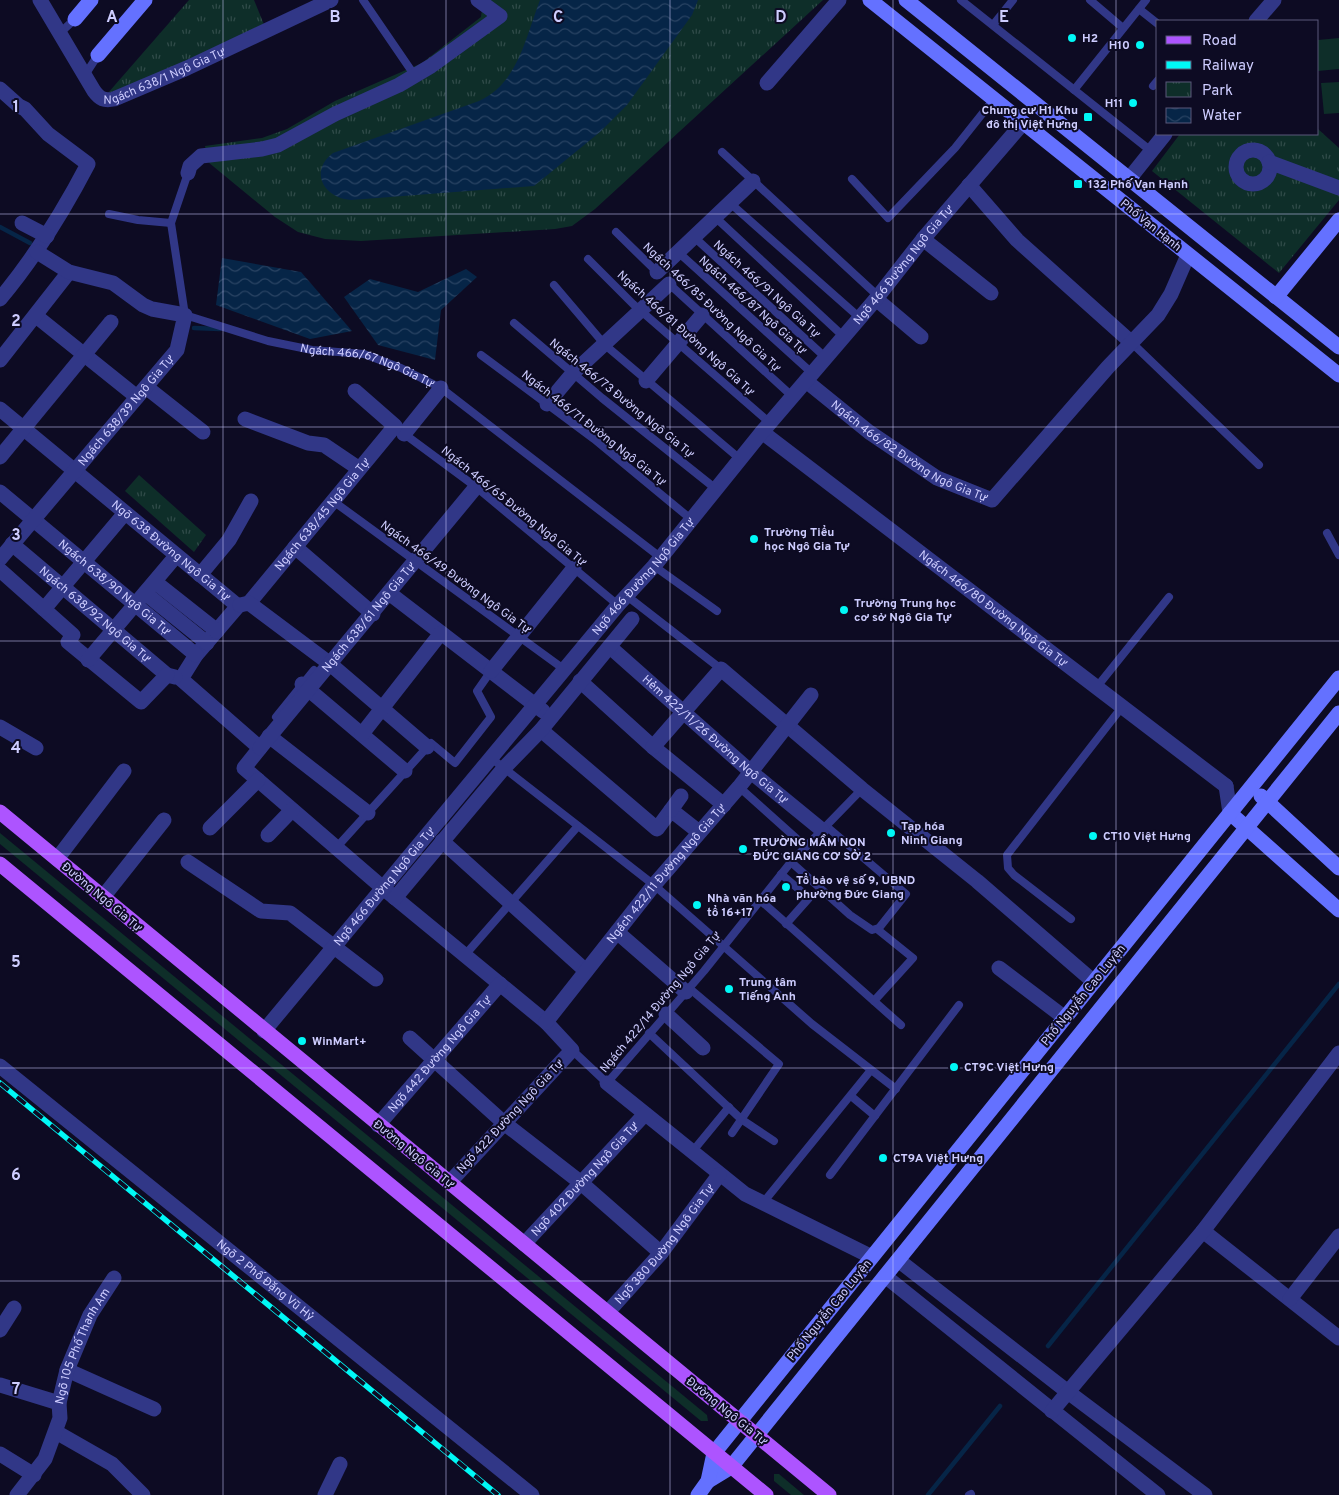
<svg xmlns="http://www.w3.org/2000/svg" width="1339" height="1495" font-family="Overpass,sans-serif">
	<defs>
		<pattern id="park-tufts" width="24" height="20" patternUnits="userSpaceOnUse" patternTransform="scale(1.25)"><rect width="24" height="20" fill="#0e2e29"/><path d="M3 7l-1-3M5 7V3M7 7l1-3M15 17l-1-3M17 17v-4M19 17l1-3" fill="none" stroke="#304b49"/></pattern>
		<pattern id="water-waves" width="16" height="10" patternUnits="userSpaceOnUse" patternTransform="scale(1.25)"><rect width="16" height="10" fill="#062547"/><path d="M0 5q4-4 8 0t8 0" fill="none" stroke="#294363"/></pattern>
	</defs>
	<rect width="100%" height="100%" fill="#0d0b23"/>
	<g fill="#0e2e29">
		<polygon points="1339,38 1339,69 1318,71 1318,40"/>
		<polygon points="1339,82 1339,113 1324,114 1321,83"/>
		<polygon points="0,833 707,1415 708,1421 701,1421 0,844"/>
		<polygon points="774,1474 779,1474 804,1495 791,1495 774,1481"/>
	</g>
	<g fill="url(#park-tufts)">
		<polygon points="189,0 254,0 265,27 152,78 108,93"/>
		<polygon points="471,0 823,0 595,209 572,226 555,229 361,241 325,239 298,232 275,217 208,162 205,146 262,138 287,129 335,101 422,63 481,17 482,9"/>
		<polygon points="1318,129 1339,148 1339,200 1279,273 1152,171 1180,134 1318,134"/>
		<polygon points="139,475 206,535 194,552 125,491"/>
	</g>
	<g fill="url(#water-waves)">
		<path d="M540,0h158l-6,15 -65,90 -27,27 -66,54 -183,14c-28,-2 -42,-29 -18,-47l146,-52c39,-17 47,-65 61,-101z"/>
		<polygon points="222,258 301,272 352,331 310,339 216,305"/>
		<polygon points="466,269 477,277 441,310 435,360 378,345 344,297 370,279 418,292"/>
	</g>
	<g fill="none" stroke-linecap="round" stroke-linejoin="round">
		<g stroke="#062547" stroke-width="4.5">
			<polyline points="0,227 30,243"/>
			<polyline points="194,328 220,329"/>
			<polyline points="1048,1346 1339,984"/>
			<polyline points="928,1495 1000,1406"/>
		</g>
		<g stroke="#313787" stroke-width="8">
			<polyline points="363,0 415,76"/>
			<polyline points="961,0 1151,151"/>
			<polyline points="1090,0 1123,28"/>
			<polyline points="1139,9 1158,24"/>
			<polyline points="993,25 1013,0"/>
			<polyline points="61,32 75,19"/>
			<polyline points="85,75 98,55"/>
			<polyline points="1153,86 1158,80"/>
			<polyline points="1074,90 1146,0"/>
			<polyline points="722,152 878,296"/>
			<path id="s1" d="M188,173l-17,50 14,92 83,26 44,9 52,4 37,14 40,20 219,169"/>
			<polyline points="852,179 888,218 955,148 994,99"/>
			<polyline points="730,203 860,318"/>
			<polyline points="109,214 138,220 171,223"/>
			<polyline points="715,217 843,336"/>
			<polyline points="616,232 659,274"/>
			<polyline points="694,237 825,357"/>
			<polyline points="678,252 813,374"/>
			<polyline points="588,259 633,304 770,423"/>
			<polyline points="667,282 793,397"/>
			<polyline points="554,285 605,345 740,459"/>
			<polyline points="514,323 602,398 716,489"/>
			<polyline points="1132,343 1259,465"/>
			<polyline points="481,355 594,439 692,520"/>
			<polyline points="403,433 476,487 618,605"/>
			<polyline points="333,501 565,670"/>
			<polyline points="1327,533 1339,555"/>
			<polyline points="654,566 717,611"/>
			<polyline points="627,596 721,669"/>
			<polyline points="1096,688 1169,597"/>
			<polyline points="276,717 314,670"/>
			<polyline points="491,758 654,885 812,1024 896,1089"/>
			<polyline points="739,787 806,847"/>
			<polyline points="336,848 431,743 455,763 491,717 477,691 491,671"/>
			<polyline points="791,862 850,915 872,930 879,928 906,894 826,826"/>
			<polyline points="781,874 809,898 786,924"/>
			<polyline points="760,900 901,1025"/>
			<polyline points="1071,919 1014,875 1008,868 1007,855 1122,707"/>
			<polyline points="465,955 578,826"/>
			<polyline points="689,988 779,1064 732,1133"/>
			<polyline points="874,1001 913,958 877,929"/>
			<polyline points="649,1033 741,1119 774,1141"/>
			<polyline points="572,1050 607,1083 704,971 791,862 862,789"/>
			<polyline points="851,1096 875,1116"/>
			<polyline points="692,1152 729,1107"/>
			<polyline points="830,1175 959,1005"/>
			<polyline points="762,1204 871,1070"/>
			<polyline points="969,1495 971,1494"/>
		</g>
		<g stroke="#313787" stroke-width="15">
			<path id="s2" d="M40,0l54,91c6,8 10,10 20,8l73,-31 144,-68"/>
			<polyline points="1256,21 1274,0"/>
			<polyline points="767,83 839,0"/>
			<path d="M0,89l19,17 6,3 23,25 40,30c-25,48 -53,93 -88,135"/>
			<circle cx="1253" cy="167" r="17"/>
			<polyline points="1269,162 1339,188"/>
			<polyline points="188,173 190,166 201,156 262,149 278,145 335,114 399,85 431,66 500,16 478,0"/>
			<polyline points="1129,179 1165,134"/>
			<polyline points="969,185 1017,240 1132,343"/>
			<polyline points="22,223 47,236"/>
			<polyline points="923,239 991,293"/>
			<polyline points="657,272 753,181"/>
			<polyline points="876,299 921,337"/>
			<polyline points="36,316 137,397"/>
			<polyline points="0,360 69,272"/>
			<polyline points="646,381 702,315"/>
			<path id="s3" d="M806,381l63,51 68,46 55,22 116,-133 50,-52 13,-21 17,-39"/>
			<polyline points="146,387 203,432"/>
			<polyline points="547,404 573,373 669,284"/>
			<path id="s4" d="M0,409l238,197 -42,49 -15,24 79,69 -16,20 139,120 163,134 26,28 -123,133"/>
			<polyline points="245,419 308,443 324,445 358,468"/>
			<path id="s5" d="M762,432l464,354"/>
			<polyline points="404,434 441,388"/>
			<polyline points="0,457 111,322"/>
			<path id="s6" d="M0,492l196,163"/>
			<path id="s7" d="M12,544l155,131 8,2"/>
			<polyline points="295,547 373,614"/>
			<path id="s8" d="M0,559l177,-209 8,-35 -33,-6 -9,-4 -30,-22 -44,-11 -32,-20"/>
			<polyline points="0,570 73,635 68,642 141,702 167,675"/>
			<polyline points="200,575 229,540 251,501"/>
			<polyline points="155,582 217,631"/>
			<polyline points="145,593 207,643"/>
			<polyline points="389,593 543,711"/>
			<path id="s9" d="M249,603l146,-177 -40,-35"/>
			<polyline points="240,605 249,603 329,663 427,747"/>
			<polyline points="44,609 125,513"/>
			<path id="s10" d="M610,647l141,125 71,58"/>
			<polyline points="88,660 176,556"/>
			<polyline points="491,671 574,568"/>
			<polyline points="580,681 653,747 724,805"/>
			<polyline points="302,684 405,771"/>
			<polyline points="0,727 36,748"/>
			<polyline points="541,730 657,829 671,810 699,832"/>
			<polyline points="362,734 441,633"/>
			<polyline points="269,736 368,813"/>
			<polyline points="653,747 721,669 862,789 977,881 1094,982"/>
			<path id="s11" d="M260,748l216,-261"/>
			<polyline points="1226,786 1230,813"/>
			<polyline points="671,810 681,796"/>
			<polyline points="210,828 258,780"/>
			<polyline points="268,835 292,810"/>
			<polyline points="442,841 586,971"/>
			<polyline points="57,859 124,771"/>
			<polyline points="188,862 261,911 290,913 376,979"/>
			<polyline points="103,897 164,820"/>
			<polyline points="395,898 504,768 541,730 632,619"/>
			<polyline points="617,932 686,992"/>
			<polyline points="999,968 1065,1018"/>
			<polyline points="666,1014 703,1048"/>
			<path id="s12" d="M546,1022l108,-137 85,-98 72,-92"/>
			<path id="s13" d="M264,1031l354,-426 36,-39 108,-134 114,-133 47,-60 100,-116"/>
			<polyline points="410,1038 504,1123 580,1182 661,1253"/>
			<path id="s14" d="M0,1066l532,429"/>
			<polyline points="607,1083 745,1194 872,1257"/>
			<path id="s15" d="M378,1125l122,-141"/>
			<polyline points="1203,1231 1339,1338"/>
			<path id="s16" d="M524,1244l121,-130"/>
			<polyline points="898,1260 1068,1392 1205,1495"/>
			<polyline points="885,1276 1158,1495"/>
			<polyline points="1290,1299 1339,1236"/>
			<path id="s17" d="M607,1313l54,-60 58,-78"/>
			<polyline points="0,1330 14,1308"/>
			<polyline points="67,1370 154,1409"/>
			<polyline points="0,1385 59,1403"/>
			<polyline points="1052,1411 1203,1231 1339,1053"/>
			<polyline points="56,1432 112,1464 143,1495"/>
			<polyline points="0,1454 34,1475"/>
			<path id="s18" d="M17,1495l28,-36 15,-41 -1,-15 8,-33 23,-55 24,-37"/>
			<polyline points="325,1495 340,1464"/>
		</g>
		<g stroke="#6471ff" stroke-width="15">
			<polyline points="870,0 1339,375"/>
			<polyline points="906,0 1339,347"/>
			<polyline points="75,19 91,0"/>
			<polyline points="98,55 145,0"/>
			<polyline points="1276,297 1339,220"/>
			<polyline points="1261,796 1339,868"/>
			<polyline points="1230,813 1339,910"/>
			<polyline points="708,1481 731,1467 1339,713"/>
			<polyline points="698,1495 708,1481 714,1453 1339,678"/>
		</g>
		<g stroke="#ad54ff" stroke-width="15">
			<polyline points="0,812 829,1495"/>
			<polyline points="0,864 766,1495"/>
		</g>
		<g stroke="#00f8f6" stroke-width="5.5">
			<polyline id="rail" points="0,1083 498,1495"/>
		</g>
		<use href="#rail" stroke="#0d0b23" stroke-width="4" stroke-dasharray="11" stroke-linecap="butt"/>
	</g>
	<path fill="none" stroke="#cecdff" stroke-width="1" stroke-opacity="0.55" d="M223,0v1495M446,0v1495M670,0v1495M893,0v1495M1116,0v1495M0,214h1339M0,427h1339M0,641h1339M0,854h1339M0,1068h1339M0,1281h1339"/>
	<g fill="#00f8f6" stroke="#0d0b23" stroke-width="2">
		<circle cx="1072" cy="38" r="5"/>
		<circle cx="1140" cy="45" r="5"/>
		<circle cx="1133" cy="103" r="5"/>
		<rect x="1083" y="112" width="10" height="10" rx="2.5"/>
		<rect x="1073" y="179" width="10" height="10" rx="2.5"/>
		<circle cx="754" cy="539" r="5"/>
		<circle cx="844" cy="610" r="5"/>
		<circle cx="891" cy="833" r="5"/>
		<circle cx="1093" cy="836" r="5"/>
		<circle cx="743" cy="849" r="5"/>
		<circle cx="786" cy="887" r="5"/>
		<circle cx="697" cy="905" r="5"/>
		<circle cx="729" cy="989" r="5"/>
		<circle cx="302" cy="1041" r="5"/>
		<circle cx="954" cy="1067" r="5"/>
		<circle cx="883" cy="1158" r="5"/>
	</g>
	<g text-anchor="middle" stroke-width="4" stroke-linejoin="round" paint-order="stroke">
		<g font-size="12" font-weight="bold" fill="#cecdff" stroke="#0d0b23" text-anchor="start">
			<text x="1082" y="42">H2</text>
			<text x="1130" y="49" text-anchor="end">H10</text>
			<text x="1123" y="107" text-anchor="end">H11</text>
			<text x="1078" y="114" text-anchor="end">Chung cư H1 Khu<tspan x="1078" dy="14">đô thị Việt Hưng</tspan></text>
			<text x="1088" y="188">132 Phố Vạn Hạnh</text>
			<text x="764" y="536">Trường Tiểu<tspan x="764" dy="14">học Ngô Gia Tự</tspan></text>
			<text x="854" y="607">Trường Trung học<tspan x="854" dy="14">cơ sở Ngô Gia Tự</tspan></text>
			<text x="901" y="830">Tạp hóa<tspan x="901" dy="14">Ninh Giang</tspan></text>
			<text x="1103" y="840">CT10 Việt Hưng</text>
			<text x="753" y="846">TRƯỜNG MẦM NON<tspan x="753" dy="14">ĐỨC GIANG CƠ SỞ 2</tspan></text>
			<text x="796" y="884">Tổ bảo vệ số 9, UBND<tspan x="796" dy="14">phường Đức Giang</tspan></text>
			<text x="707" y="902">Nhà văn hóa<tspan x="707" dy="14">tổ 16+17</tspan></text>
			<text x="739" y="986">Trung tâm<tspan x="739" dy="14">Tiếng Anh</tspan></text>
			<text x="312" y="1045">WinMart+</text>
			<text x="964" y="1071">CT9C Việt Hưng</text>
			<text x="893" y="1162">CT9A Việt Hưng</text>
		</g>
		<g font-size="12" fill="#cecdff" stroke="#0d0b23">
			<text dy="4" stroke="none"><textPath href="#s2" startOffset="184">Ngách 638/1 Ngô Gia Tự</textPath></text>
			<text transform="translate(1151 225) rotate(39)" y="4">Phố Vạn Hạnh</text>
			<text dy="4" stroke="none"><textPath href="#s13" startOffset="998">Ngõ 466 Đường Ngô Gia Tự</textPath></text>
			<text transform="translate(767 289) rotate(42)" y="4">Ngách 466/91 Ngô Gia Tự</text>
			<text transform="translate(753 305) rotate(42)" y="4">Ngách 466/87 Ngô Gia Tự</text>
			<text transform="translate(712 307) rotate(43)" y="4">Ngách 466/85 Đường Ngô Gia Tự</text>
			<text transform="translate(686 333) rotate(42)" y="4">Ngách 466/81 Đường Ngô Gia Tự</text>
			<text dy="4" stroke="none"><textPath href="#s1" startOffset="336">Ngách 466/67 Ngô Gia Tự</textPath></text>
			<text transform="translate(622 398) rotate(39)" y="4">Ngách 466/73 Đường Ngô Gia Tự</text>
			<text dy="4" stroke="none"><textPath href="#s8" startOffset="195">Ngách 638/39 Ngô Gia Tự</textPath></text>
			<text transform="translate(594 428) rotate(38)" y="4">Ngách 466/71 Đường Ngô Gia Tự</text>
			<text dy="4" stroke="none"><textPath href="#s3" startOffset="126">Ngách 466/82 Đường Ngô Gia Tự</textPath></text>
			<text transform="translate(514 506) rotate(39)" y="4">Ngách 466/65 Đường Ngô Gia Tự</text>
			<text dy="4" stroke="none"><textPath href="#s9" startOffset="115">Ngách 638/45 Ngô Gia Tự</textPath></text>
			<text dy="4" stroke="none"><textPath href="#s4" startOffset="222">Ngõ 638 Đường Ngô Gia Tự</textPath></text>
			<text dy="4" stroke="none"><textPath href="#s13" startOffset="592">Ngõ 466 Đường Ngô Gia Tự</textPath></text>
			<text transform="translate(456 577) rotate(36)" y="4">Ngách 466/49 Đường Ngô Gia Tự</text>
			<text dy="4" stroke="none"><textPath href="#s6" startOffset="149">Ngách 638/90 Ngô Gia Tự</textPath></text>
			<text dy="4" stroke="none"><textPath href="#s5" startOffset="291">Ngách 466/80 Đường Ngô Gia Tự</textPath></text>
			<text dy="4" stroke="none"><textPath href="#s7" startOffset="109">Ngách 638/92 Ngô Gia Tự</textPath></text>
			<text dy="4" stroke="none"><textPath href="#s11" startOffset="170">Ngách 638/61 Ngô Gia Tự</textPath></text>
			<text dy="4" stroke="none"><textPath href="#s10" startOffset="140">Hẻm 422/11/26 Đường Ngô Gia Tự</textPath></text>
			<text dy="4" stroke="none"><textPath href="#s12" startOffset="191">Ngách 422/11 Đường Ngô Gia Tự</textPath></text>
			<text dy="4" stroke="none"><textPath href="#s13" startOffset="188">Ngõ 466 Đường Ngô Gia Tự</textPath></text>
			<text transform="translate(102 897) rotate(40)" y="4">Đường Ngô Gia Tự</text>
			<text transform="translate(1083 995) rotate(-51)" y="4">Phố Nguyễn Cao Luyện</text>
			<text transform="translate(660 1002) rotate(-50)" y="4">Ngách 422/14 Đường Ngô Gia Tự</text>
			<text dy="4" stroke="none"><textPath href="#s15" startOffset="94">Ngõ 442 Đường Ngô Gia Tự</textPath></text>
			<text transform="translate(510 1116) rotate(-47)" y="4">Ngõ 422 Đường Ngô Gia Tự</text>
			<text transform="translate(414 1154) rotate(39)" y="4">Đường Ngô Gia Tự</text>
			<text dy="4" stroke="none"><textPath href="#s16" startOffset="89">Ngõ 402 Đường Ngô Gia Tự</textPath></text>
			<text dy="4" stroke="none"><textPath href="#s17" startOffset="90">Ngõ 380 Đường Ngô Gia Tự</textPath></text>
			<text dy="4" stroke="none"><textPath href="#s14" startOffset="341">Ngõ 2 Phố Đặng Vũ Hỷ</textPath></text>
			<text transform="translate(829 1310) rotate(-51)" y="4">Phố Nguyễn Cao Luyện</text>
			<text dy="4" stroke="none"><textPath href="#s18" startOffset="166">Ngõ 105 Phố Thanh Am</textPath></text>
			<text transform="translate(727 1411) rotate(39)" y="4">Đường Ngô Gia Tự</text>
		</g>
	</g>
	<g font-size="16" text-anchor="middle" font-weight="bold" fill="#cecdff" stroke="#0d0b23" stroke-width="4" stroke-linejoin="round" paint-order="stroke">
		<text x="112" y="22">A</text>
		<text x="335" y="22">B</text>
		<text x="558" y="22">C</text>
		<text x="781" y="22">D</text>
		<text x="1004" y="22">E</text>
		<text x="16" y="112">1</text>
		<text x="16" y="326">2</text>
		<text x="16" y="540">3</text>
		<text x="16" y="753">4</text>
		<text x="16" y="967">5</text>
		<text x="16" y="1180">6</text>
		<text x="16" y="1394">7</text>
	</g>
	<rect x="1156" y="20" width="162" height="115" fill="#0d0b23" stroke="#5a597b"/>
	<rect x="1166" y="36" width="25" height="8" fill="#ad54ff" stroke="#5a597b"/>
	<text x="1202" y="45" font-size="15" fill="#cecdff">Road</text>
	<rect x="1166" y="61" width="25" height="8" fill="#00f8f6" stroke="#5a597b"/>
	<text x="1202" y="70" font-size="15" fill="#cecdff">Railway</text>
	<rect x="1166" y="82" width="25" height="15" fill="url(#park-tufts)" stroke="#5a597b"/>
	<text x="1202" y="95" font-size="15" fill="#cecdff">Park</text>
	<rect x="1166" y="108" width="25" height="15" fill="url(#water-waves)" stroke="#5a597b"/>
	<text x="1202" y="120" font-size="15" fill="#cecdff">Water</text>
</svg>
